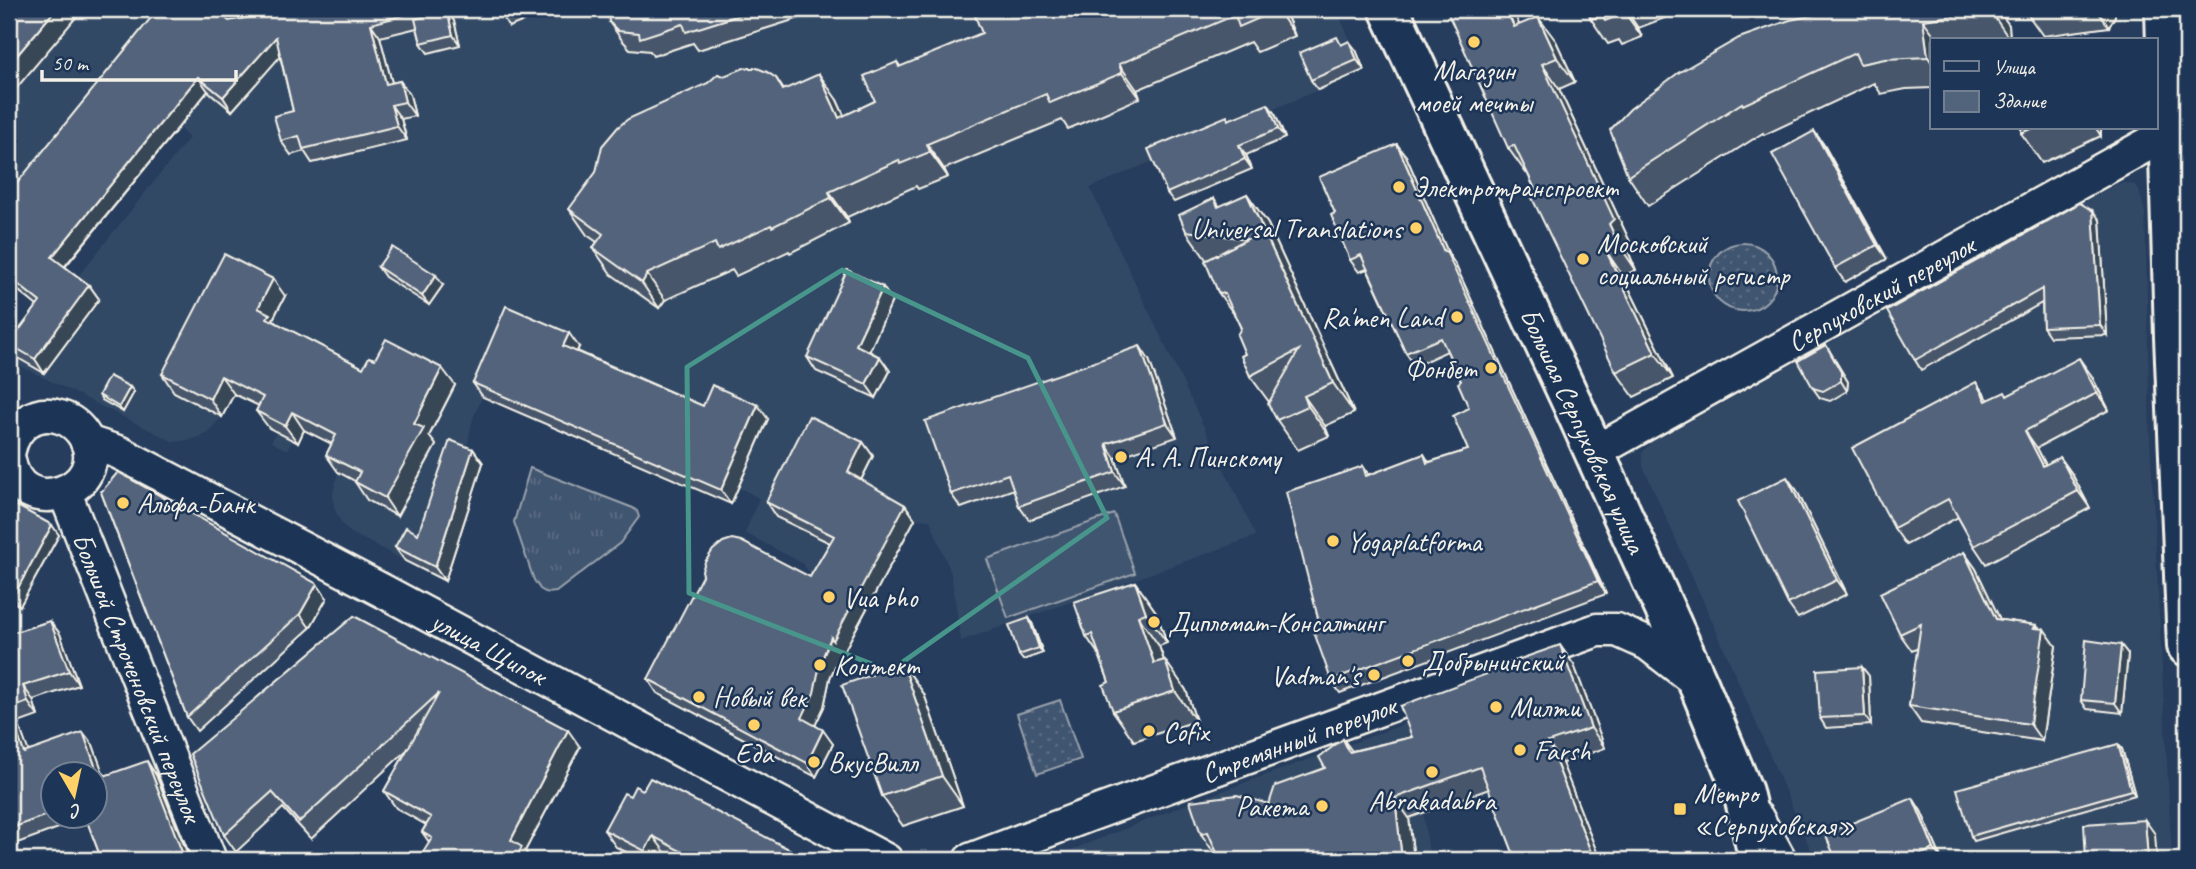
<svg xmlns="http://www.w3.org/2000/svg" width="2196" height="869" font-family="Caveat,sans-serif">
	<defs>
		<pattern id="grass-tufts" width="24" height="20" patternUnits="userSpaceOnUse" patternTransform="scale(1.75)"><rect width="24" height="20" fill="#40546f"/><path d="M3 7l-1-3M5 7V3M7 7l1-3M15 17l-1-3M17 17v-4M19 17l1-3" fill="none" stroke="#5c6d84"/></pattern>
		<pattern id="park-dots" width="8" height="8" patternUnits="userSpaceOnUse" patternTransform="scale(1.75)"><rect width="8" height="8" fill="#40546f"/><path d="M2 2h.1M6 6h.1" fill="none" stroke="#5c6d84" stroke-width="1.8" stroke-linecap="round"/></pattern>
	</defs>
	<rect width="100%" height="100%" fill="#263d5d"/>
	<filter id="ink" filterUnits="userSpaceOnUse"><feTurbulence type="fractalNoise" baseFrequency=".0143" numOctaves="2"/><feDisplacementMap in="SourceGraphic" scale="14" xChannelSelector="R" yChannelSelector="G"/><feConvolveMatrix kernelMatrix="1 2 1 2 8 2 1 2 1" color-interpolation-filters="sRGB"/></filter>
	<g filter="url(#ink)">
		<g fill="#334966">
			<polygon points="9,9 179,9 9,219"/>
			<polygon points="206,9 1336,9 1364,70 1090,188 1256,536 961,641 951,573 930,520 915,519 883,501 821,588 802,563 745,533 759,498 738,487 767,419 713,420 573,360 578,347 516,320 473,418 465,456 483,463 445,581 351,533 342,524 334,508 333,493 338,472 348,452 305,430 298,443 292,440 287,450 271,442 276,432 269,428 275,415 234,394 222,417 206,434 194,439 174,442 10,361 189,138 178,127"/>
			<polygon points="2125,183 2135,185 2139,190 2145,213 2150,439 2172,860 1815,860 1716,630 1643,466 1642,453 1651,443 2117,184"/>
			<polygon points="1410,722 1430,860 1046,860 1190,803"/>
		</g>
		<polygon fill="url(#grass-tufts)" stroke="#9aa2ac" stroke-width="2" points="530,468 633,508 637,511 639,517 620,543 556,592 547,593 540,589 534,580 514,522"/>
		<g fill="url(#park-dots)" stroke="#9aa2ac" stroke-width="2">
			<circle cx="1743" cy="277" r="34"/>
			<polygon points="1060,700 1081,759 1037,774 1017,714"/>
		</g>
		<polygon fill="#40546f" stroke="#9aa2ac" stroke-width="2" points="1114,514 1135,573 1008,618 987,559"/>
		<g fill="none" stroke-linecap="round" stroke-linejoin="round">
			<g stroke="#f4f1e8" stroke-width="37">
				<g id="minor">
					<path id="s1" d="M87,442l31,10 267,140 501,268"/>
					<path d="M9,450c5,-24 26,-41 51,-33 11,3 19,10 25,20 28,53 -66,87 -76,23"/>
					<path id="s2" d="M1595,452l573,-319"/>
					<path id="s3" d="M65,493l145,367"/>
					<polyline points="1757,818 1780,860"/>
					<path id="s4" d="M970,860l119,-45 508,-185h20l31,14 50,39"/>
				</g>
			</g>
			<g stroke="#f4f1e8" stroke-width="44">
				<g id="primary">
					<path id="s5" d="M1389,9l184,396 125,278 45,109 16,68"/>
					<polyline points="2165,9 2174,337 2187,646"/>
				</g>
			</g>
			<use href="#minor" stroke="#1d3557" stroke-width="32"/>
			<use href="#primary" stroke="#1d3557" stroke-width="38"/>
		</g>
		<g fill="#47566a" stroke="#f4f1e8" stroke-width="2" fill-rule="evenodd">
			<polygon points="297,9 435,9 437,14 447,11 454,21 460,45 428,53 421,43 417,28 380,37 392,83 400,81 410,95 415,116 401,119 407,140 312,163 304,151 291,155 281,141 293,111 280,56 232,111 208,91 65,267 89,285 99,299 44,373 18,358 9,344 37,306 9,283 9,193 229,21 286,14 299,10"/>
			<polygon points="498,9 554,9 509,27"/>
			<polygon points="609,9 828,9 698,50 693,43 653,56 650,51 630,49 622,40 609,22"/>
			<polygon points="993,9 1284,9 1295,36 1257,52 1250,42 1137,90 1140,98 1068,129 1062,120 944,169 948,177 918,189 916,186 847,217 849,223 790,253 789,251 736,276 732,270 665,300 659,308 611,274 593,248 597,242 587,235 569,209 724,76 776,78 784,90 837,100 844,116 875,101 897,62 901,67 982,33"/>
			<polygon points="1587,9 1688,9 1638,28 1642,37 1622,45 1619,40 1608,44 1591,19"/>
			<polygon points="1844,9 1997,9 2009,25 2010,40 1932,40 1932,88 1906,89 1881,94 1874,83 1764,135 1763,133 1648,206 1628,176"/>
			<polygon points="2026,9 2115,9 2115,16 2109,27 2043,36 2026,12"/>
			<polygon points="1519,25 1556,41 1575,82 1559,89 1631,244 1627,249 1636,270 1623,276 1673,378 1634,397 1616,372 1527,172 1526,173 1508,148"/>
			<polygon points="1342,44 1356,50 1364,70 1318,90 1311,80"/>
			<polygon points="1275,114 1285,138 1246,155 1252,169 1174,202 1167,193 1229,120"/>
			<polygon points="2021,128 2101,128 2101,136 2042,163 2021,133"/>
			<polygon points="1814,131 1824,145 1887,259 1845,282 1835,268"/>
			<polygon points="1406,156 1449,255 1455,264 1606,594 1340,693 1331,680 1321,630 1363,466 1369,475 1424,454 1429,462 1468,450 1469,408 1461,381 1447,351 1415,366 1406,353 1367,269 1359,272 1350,260 1335,213"/>
			<polygon points="1247,194 1268,224 1354,413 1325,426 1329,436 1298,450 1277,420 1269,402 1250,376 1241,328 1236,317 1218,292 1207,261 1186,231 1214,198 1220,207"/>
			<polygon points="2100,220 2107,335 2050,337 2043,327 2042,303 1921,370 1915,360"/>
			<polygon points="378,267 443,285 429,305 385,277"/>
			<polygon points="285,296 273,319 276,323 363,368 375,359 455,385 429,436 436,445 397,516 367,500 355,482 355,481 338,472 326,455 332,444 304,430 298,443 269,428 256,411 259,406 234,394 222,417 174,392 162,374"/>
			<polygon points="892,301 869,351 880,357 890,371 876,398 816,371 807,357"/>
			<polygon points="1826,345 1848,382 1847,391 1830,401 1820,398 1813,388"/>
			<polygon points="579,347 577,351 703,406 768,419 731,504 483,397 473,383"/>
			<polygon points="1149,360 1177,437 1115,458 1125,486 1029,520 1019,506 1014,489 961,508 951,494"/>
			<polygon points="2091,375 2109,410 2037,448 2046,465 2060,457 2072,474 2090,508 1986,564 1974,546 1958,517 1906,545 1894,528 1989,400"/>
			<polygon points="130,387 134,392 123,412 102,400 99,395"/>
			<polygon points="863,442 873,456 861,480 905,505 915,519 842,655 841,652 830,678 824,707 815,725 833,744 816,777 657,693 648,679 810,577 830,543 776,517 766,502"/>
			<polygon points="473,449 483,463 445,581 405,561 395,547 418,534"/>
			<polygon points="1797,491 1847,594 1798,618 1788,604"/>
			<polygon points="101,492 327,598 310,628 197,731 187,717"/>
			<polygon points="9,505 59,535 20,606 9,600"/>
			<polygon points="1964,552 1976,569 2000,620 2036,625 2056,646 2042,741 1921,723 1909,706 1918,648 1912,651 1900,634"/>
			<polygon points="1135,582 1156,612 1167,643 1159,646 1164,660 1186,690 1196,721 1134,741 1113,711 1109,682 1099,655 1086,636"/>
			<polygon points="354,616 580,747 525,851 531,860 418,860 429,842 422,832 426,825 396,808 384,791 407,750 311,839 283,808 236,852 224,835"/>
			<polygon points="1029,618 1032,623 1043,653 1023,660 1019,655"/>
			<path d="M50,621l10,13 19,51 -46,15 5,16 -20,7 10,28 65,-6 9,26 3,4h51l34,85h-109l18,-7 -13,-35 -77,28v-212zM52,774l42,42h-42z"/>
			<polygon points="2121,645 2128,654 2122,713 2087,709 2081,700"/>
			<polygon points="903,664 924,694 963,806 903,826 882,796"/>
			<polygon points="1574,665 1605,748 1562,763 1600,860 1516,860 1489,789 1409,818 1414,860 1220,860 1217,853 1215,854 1201,834 1269,804 1325,768 1343,739 1352,751 1412,737"/>
			<polygon points="1862,667 1869,676 1871,725 1826,728 1820,718"/>
			<polygon points="2118,744 2122,749 2135,795 1974,841 1971,836"/>
			<polygon points="643,790 799,854 803,860 679,860 665,852 661,860 642,860 616,847 604,830 630,796"/>
			<polygon points="1921,811 1942,860 1836,860"/>
		</g>
		<g fill="#394656" stroke="#f4f1e8" stroke-width="2">
			<polygon points="56,9 83,9 9,97 9,65"/>
			<polygon points="429,9 435,9 439,22"/>
			<polygon points="1277,9 1284,9 1295,36 1278,10"/>
			<polygon points="1506,9 1512,9 1532,52 1514,27"/>
			<polygon points="1623,9 1625,9 1638,28 1642,37 1625,13"/>
			<polygon points="1989,9 1997,9 2009,25 2010,40"/>
			<polygon points="2096,9 2115,9 2115,16 2109,27"/>
			<polygon points="447,11 454,21 460,45 453,35"/>
			<polygon points="1538,17 1556,41 1575,82 1557,58"/>
			<polygon points="1923,20 1938,40 1932,40 1932,63 1928,57"/>
			<polygon points="371,24 380,37 396,98 386,84"/>
			<polygon points="276,37 285,51 232,111 223,97"/>
			<polygon points="1349,41 1356,50 1364,70 1357,60"/>
			<polygon points="1119,64 1137,90 1140,98 1122,73"/>
			<polygon points="1542,64 1559,89 1631,244 1627,249 1636,270 1619,245 1609,224"/>
			<polygon points="819,74 837,100 857,144 839,118"/>
			<polygon points="198,77 208,91 61,271 52,257"/>
			<polygon points="400,81 410,95 415,116 405,102"/>
			<polygon points="1268,104 1275,114 1285,138 1278,129"/>
			<polygon points="391,105 401,119 407,140 397,126"/>
			<polygon points="2096,128 2101,128 2101,136"/>
			<polygon points="1814,131 1824,145 1887,259 1877,245"/>
			<polygon points="927,144 944,169 948,177 930,152"/>
			<polygon points="1397,144 1406,156 1449,255 1455,264 1606,594 1598,581 1444,252"/>
			<polygon points="1239,145 1246,155 1252,169 1245,159"/>
			<polygon points="829,192 847,217 849,223 831,198"/>
			<polygon points="1247,194 1268,224 1354,413 1333,383"/>
			<polygon points="2093,211 2100,220 2107,335 2100,325"/>
			<polygon points="1606,251 1623,276 1673,378 1655,353"/>
			<polygon points="647,274 665,300 659,308 642,283"/>
			<polygon points="436,275 443,285 429,305 422,296"/>
			<polygon points="273,279 285,296 273,319 282,331 279,336 258,308"/>
			<polygon points="89,285 99,299 44,373 35,359"/>
			<polygon points="883,287 892,301 866,359 856,345"/>
			<polygon points="569,333 579,347 573,360 563,346"/>
			<polygon points="1826,345 1848,382 1847,391 1841,381"/>
			<polygon points="1140,346 1149,360 1177,437 1167,423"/>
			<polygon points="880,357 890,371 876,398 866,384"/>
			<polygon points="2079,358 2091,375 2109,410 2097,393"/>
			<polygon points="442,368 455,385 429,436 436,445 397,516 385,498 414,424"/>
			<polygon points="221,376 234,394 222,417 210,399"/>
			<polygon points="1976,382 1988,399 1998,419 1986,401"/>
			<polygon points="130,387 134,392 123,412 119,407"/>
			<polygon points="1304,396 1325,426 1329,436 1308,406"/>
			<polygon points="758,405 768,419 731,504 721,490"/>
			<polygon points="292,412 304,430 298,443 285,426"/>
			<polygon points="2025,431 2037,448 2055,483 2043,466"/>
			<polygon points="863,442 873,456 858,486 848,472"/>
			<polygon points="1106,444 1115,458 1125,486 1115,472"/>
			<polygon points="473,449 483,463 445,581 435,567"/>
			<polygon points="2060,457 2072,474 2090,508 2078,491"/>
			<polygon points="1787,477 1797,491 1847,594 1837,580"/>
			<polygon points="905,505 915,519 842,655 841,652 830,678 824,707 812,732 802,718 820,664 831,637"/>
			<polygon points="52,525 59,535 20,606 13,597"/>
			<polygon points="1964,552 1976,569 2008,636 1996,619"/>
			<polygon points="1135,582 1156,612 1167,643 1146,613"/>
			<polygon points="317,584 327,598 310,628 300,614"/>
			<polygon points="1138,616 1159,646 1174,691 1154,663"/>
			<polygon points="1029,618 1032,623 1043,653 1039,648"/>
			<polygon points="50,621 60,634 79,685 69,671"/>
			<polygon points="2036,625 2043,636 2044,629 2056,646 2042,741 2030,724 2034,628"/>
			<polygon points="1560,645 1574,665 1605,748 1591,728"/>
			<polygon points="2121,645 2128,654 2122,713 2115,703"/>
			<polygon points="1165,660 1186,690 1196,721 1175,691"/>
			<polygon points="903,664 924,694 963,806 942,776"/>
			<polygon points="1862,667 1869,676 1871,725 1865,716"/>
			<polygon points="23,686 33,700 38,716 28,702"/>
			<polygon points="9,709 18,723 34,766 24,753"/>
			<polygon points="568,730 580,747 525,851 531,860 515,860 511,840"/>
			<polygon points="823,730 833,744 816,777 807,763"/>
			<polygon points="83,732 93,745 107,784 97,771"/>
			<polygon points="1548,742 1562,763 1600,860 1594,860"/>
			<polygon points="2118,744 2122,749 2135,795 2131,790"/>
			<polygon points="147,761 156,775 190,860 185,860"/>
			<polygon points="1395,798 1409,818 1414,860 1402,860"/>
			<polygon points="1913,798 1921,811 1942,860 1934,849"/>
			<polygon points="2145,820 2155,834 2157,860 2148,860"/>
			<polygon points="653,836 665,852 661,860 651,860 645,851"/>
		</g>
		<g fill="#52647b" stroke="#f4f1e8" stroke-width="2">
			<polygon points="9,9 56,9 9,65"/>
			<polygon points="158,9 214,9 229,21 284,11 280,15 305,9 427,9 371,24 386,84 400,81 405,102 391,105 397,126 303,149 299,136 281,141 274,116 293,111 276,37 223,97 198,77 52,257 89,285 35,359 9,344 40,302 9,277 9,193"/>
			<polygon points="498,9 509,9 500,12"/>
			<polygon points="609,9 759,9 686,32 683,24 640,38 639,33 618,31 609,22 608,11"/>
			<polygon points="993,9 1277,9 1278,10 1239,27 1235,15 1119,64 1122,73 1050,103 1046,94 927,144 930,152 900,164 899,160 829,192 831,198 772,227 771,225 718,250 715,243 647,274 642,283 593,248 603,234 569,209 596,172 602,146 618,127 628,119 708,83 718,74 724,76 744,68 757,68 767,72 776,78 783,90 819,74 839,118 875,101 864,76 897,62 899,67 982,33 975,16"/>
			<polygon points="1446,9 1506,9 1514,27 1538,17 1557,58 1542,64 1614,219 1609,224 1619,245 1606,251 1655,353 1616,372 1532,198 1538,195 1514,145 1508,148"/>
			<polygon points="1587,9 1623,9 1625,13 1605,21 1603,15 1591,19"/>
			<polygon points="1844,9 1989,9 1989,11 1923,20 1928,57 1885,59 1860,64 1855,53 1743,105 1742,103 1628,176 1610,130 1630,109 1678,73 1739,38 1790,20"/>
			<polygon points="2026,9 2047,9 2026,12"/>
			<polygon points="447,11 453,35 421,43 415,19"/>
			<polygon points="1337,37 1341,45 1349,41 1357,60 1311,80 1299,53"/>
			<polygon points="2077,38 2077,40 2057,40"/>
			<polygon points="1268,104 1278,129 1239,145 1245,159 1167,193 1148,149 1227,116 1228,120"/>
			<polygon points="2021,128 2033,128 2021,133"/>
			<polygon points="1814,131 1877,245 1835,268 1772,154"/>
			<polygon points="1397,144 1444,252 1446,251 1598,581 1331,680 1314,632 1321,630 1286,492 1363,466 1366,476 1424,454 1427,463 1468,450 1453,416 1469,408 1458,383 1461,381 1441,338 1406,353 1361,255 1350,260 1331,215 1335,213 1319,177"/>
			<polygon points="1247,194 1333,383 1304,396 1308,406 1277,420 1268,404 1299,350 1250,376 1241,356 1245,354 1237,335 1241,328 1225,294 1218,292 1205,261 1247,239 1186,231 1179,215 1214,198 1218,207"/>
			<polygon points="2080,203 2093,211 2100,325 2043,327 2042,289 1915,360 1887,311"/>
			<polygon points="392,247 436,275 422,296 378,267"/>
			<polygon points="224,254 273,279 258,308 270,314 267,318 363,368 369,357 375,359 386,339 442,368 414,424 424,428 385,498 355,482 360,472 326,455 336,435 292,412 285,426 256,411 263,397 221,376 210,399 162,374"/>
			<polygon points="847,270 883,287 856,345 880,357 866,384 807,357"/>
			<polygon points="506,306 569,333 563,346 703,406 712,385 758,405 721,490 473,383"/>
			<polygon points="1826,345 1841,372 1841,381 1823,391 1813,388 1798,361"/>
			<polygon points="1140,346 1167,423 1106,444 1115,472 1019,506 1008,474 951,494 925,421"/>
			<polygon points="2079,358 2097,393 2025,431 2043,466 2060,457 2078,491 1974,546 1948,499 1894,528 1852,448 1976,382 1986,401 2005,392 2007,396"/>
			<polygon points="109,376 130,387 119,407 99,395"/>
			<polygon points="809,416 863,442 848,472 905,505 833,641 831,637 820,664 814,693 802,718 823,730 807,763 648,679 703,574 702,571 705,562 713,550 723,542 732,539 741,541 810,577 834,536 766,502"/>
			<polygon points="450,440 473,449 435,567 395,547 406,527 418,534"/>
			<polygon points="118,472 317,584 300,614 187,717 101,492"/>
			<polygon points="1787,477 1837,580 1788,604 1738,501"/>
			<polygon points="10,502 52,525 13,597 9,594 9,505"/>
			<polygon points="1964,552 1996,619 2036,625 2034,628 2044,629 2030,724 1909,706 1921,624 1900,634 1880,593"/>
			<polygon points="1135,582 1146,613 1138,616 1154,663 1165,660 1175,691 1113,711 1103,685 1109,682 1092,634 1086,636 1074,602"/>
			<polygon points="354,616 568,730 511,840 522,847 515,860 418,860 432,838 422,832 431,817 384,791 439,693 299,822 272,792 224,835 190,754"/>
			<polygon points="1029,618 1039,648 1019,655 1009,625"/>
			<polygon points="50,621 69,671 23,686 28,702 9,709 9,634"/>
			<polygon points="2086,640 2121,645 2115,703 2081,700"/>
			<polygon points="1560,645 1591,728 1548,742 1594,860 1516,860 1480,767 1395,798 1402,860 1220,860 1208,832 1201,834 1190,801 1237,795 1269,804 1275,786 1325,768 1319,757 1343,739 1349,752 1412,737 1400,706 1495,671 1494,668"/>
			<polygon points="903,664 942,776 882,796 842,685"/>
			<polygon points="1862,667 1865,716 1820,718 1817,670"/>
			<polygon points="9,709 24,753 83,732 97,771 102,771 104,776 147,761 185,860 81,860 99,853 85,816 94,816 94,774 52,774 52,813 9,829"/>
			<polygon points="2118,744 2131,790 1971,836 1957,789"/>
			<polygon points="650,778 799,854 800,860 697,860 653,836 645,851 604,830 624,793 630,796 635,786 643,790"/>
			<polygon points="1913,798 1934,849 1912,858 1913,860 1836,860 1825,834"/>
			<polygon points="2145,820 2148,860 2086,860 2084,824"/>
			<polygon points="1639,855 1641,860 1624,860"/>
		</g>
	</g>
	<path fill="none" stroke="#48958c" stroke-width="5" stroke-linejoin="round" d="M842,270l186,88 79,160 -217,153 -201,-78 -2,-226z"/>
	<g fill="#ffd166" stroke="#1d3557" stroke-width="2.5">
		<circle cx="1474" cy="42" r="7"/>
		<circle cx="1399" cy="187" r="7"/>
		<circle cx="1416" cy="228" r="7"/>
		<circle cx="1583" cy="259" r="7"/>
		<circle cx="1457" cy="317" r="7"/>
		<circle cx="1491" cy="368" r="7"/>
		<circle cx="1121" cy="457" r="7"/>
		<circle cx="123" cy="503" r="7"/>
		<circle cx="1333" cy="541" r="7"/>
		<circle cx="829" cy="597" r="7"/>
		<circle cx="1154" cy="622" r="7"/>
		<circle cx="1408" cy="661" r="7"/>
		<circle cx="820" cy="665" r="7"/>
		<circle cx="1374" cy="675" r="7"/>
		<circle cx="699" cy="697" r="7"/>
		<circle cx="1496" cy="707" r="7"/>
		<circle cx="754" cy="725" r="7"/>
		<circle cx="1149" cy="731" r="7"/>
		<circle cx="1520" cy="750" r="7"/>
		<circle cx="814" cy="762" r="7"/>
		<circle cx="1432" cy="772" r="7"/>
		<circle cx="1322" cy="806" r="7"/>
		<rect x="1673" y="802" width="14" height="14" rx="3.5"/>
	</g>
	<g text-anchor="middle" stroke-width="5" stroke-linejoin="round" paint-order="stroke">
		<g font-size="28" fill="#f4f1e8" stroke="#1d3557" text-anchor="start">
			<text x="1474" y="80" text-anchor="middle">Магазин<tspan x="1474" dy="32">моей мечты</tspan></text>
			<text x="1413" y="197">Электротранспроект</text>
			<text x="1402" y="238" text-anchor="end">Universal Translations</text>
			<text x="1597" y="253">Московский<tspan x="1597" dy="32">социальный регистр</tspan></text>
			<text x="1443" y="327" text-anchor="end">Ra'men Land</text>
			<text x="1477" y="378" text-anchor="end">Фонбет</text>
			<text x="1135" y="467">А. А. Пинскому</text>
			<text x="137" y="513">Альфа-Банк</text>
			<text x="1347" y="551">Yogaplatforma</text>
			<text x="843" y="607">Vua pho</text>
			<text x="1168" y="632">Дипломат-Консалтинг</text>
			<text x="1422" y="671">Добрынинский</text>
			<text x="834" y="675">Контект</text>
			<text x="1360" y="685" text-anchor="end">Vadman's</text>
			<text x="713" y="707">Новый век</text>
			<text x="1510" y="717">Милти</text>
			<text x="1163" y="741">Cofix</text>
			<text x="1534" y="760">Farsh</text>
			<text x="754" y="763" text-anchor="middle">Еда</text>
			<text x="828" y="772">ВкусВилл</text>
			<text x="1694" y="803">Метро<tspan x="1694" dy="32">«Серпуховская»</tspan></text>
			<text x="1432" y="810" text-anchor="middle">Abrakadabra</text>
			<text x="1308" y="816" text-anchor="end">Ракета</text>
		</g>
		<g font-size="28" fill="#f4f1e8" stroke="#1d3557">
			<text dy="10" stroke="none"><textPath href="#s2" startOffset="327">Серпуховский переулок</textPath></text>
			<text dy="10" stroke="none"><textPath href="#s5" startOffset="464">Большая Серпуховская улица</textPath></text>
			<text dy="10" stroke="none"><textPath href="#s1" startOffset="452">улица Щипок</textPath></text>
			<text dy="10" stroke="none"><textPath href="#s3" startOffset="198">Большой Строченовский переулок</textPath></text>
			<text dy="10" stroke="none"><textPath href="#s4" startOffset="350">Стремянный переулок</textPath></text>
		</g>
	</g>
	<rect width="2196" height="869" fill="none" stroke="#1d3557" stroke-width="35"/>
	<rect x="18" y="18" width="2161" height="834" fill="none" stroke="#f4f1e8" stroke-width="2.5" filter="url(#ink)"/>
	<rect x="1930" y="38" width="228" height="91" fill="#1d3557" stroke="#738091" stroke-width="2"/>
	<rect x="1944" y="61" width="35" height="10" fill="#1d3557" stroke="#738091" stroke-width="2"/>
	<text x="1993" y="74" font-size="21" fill="#f4f1e8">Улица</text>
	<rect x="1944" y="91" width="35" height="21" fill="#52647b" stroke="#738091" stroke-width="2"/>
	<text x="1993" y="108" font-size="21" fill="#f4f1e8">Здание</text>
	<g transform="translate(74 795) rotate(171)"><circle r="33" fill="#1d3557" stroke="#738091" stroke-width="2"/>
	<path d="M0-5L12 26L0 18L-12 26Z" fill="#ffd166"/>
	<text y="-10" font-size="19" font-weight="bold" text-anchor="middle" fill="#f4f1e8">С</text>
	</g>
	<path d="M42 70v10h194v-10" fill="none" stroke="#f4f1e8" stroke-width="3.5"/>
	<text x="52" y="70" font-size="21" fill="#f4f1e8" stroke="#1d3557" stroke-width="5" paint-order="stroke">50 m</text>
</svg>
